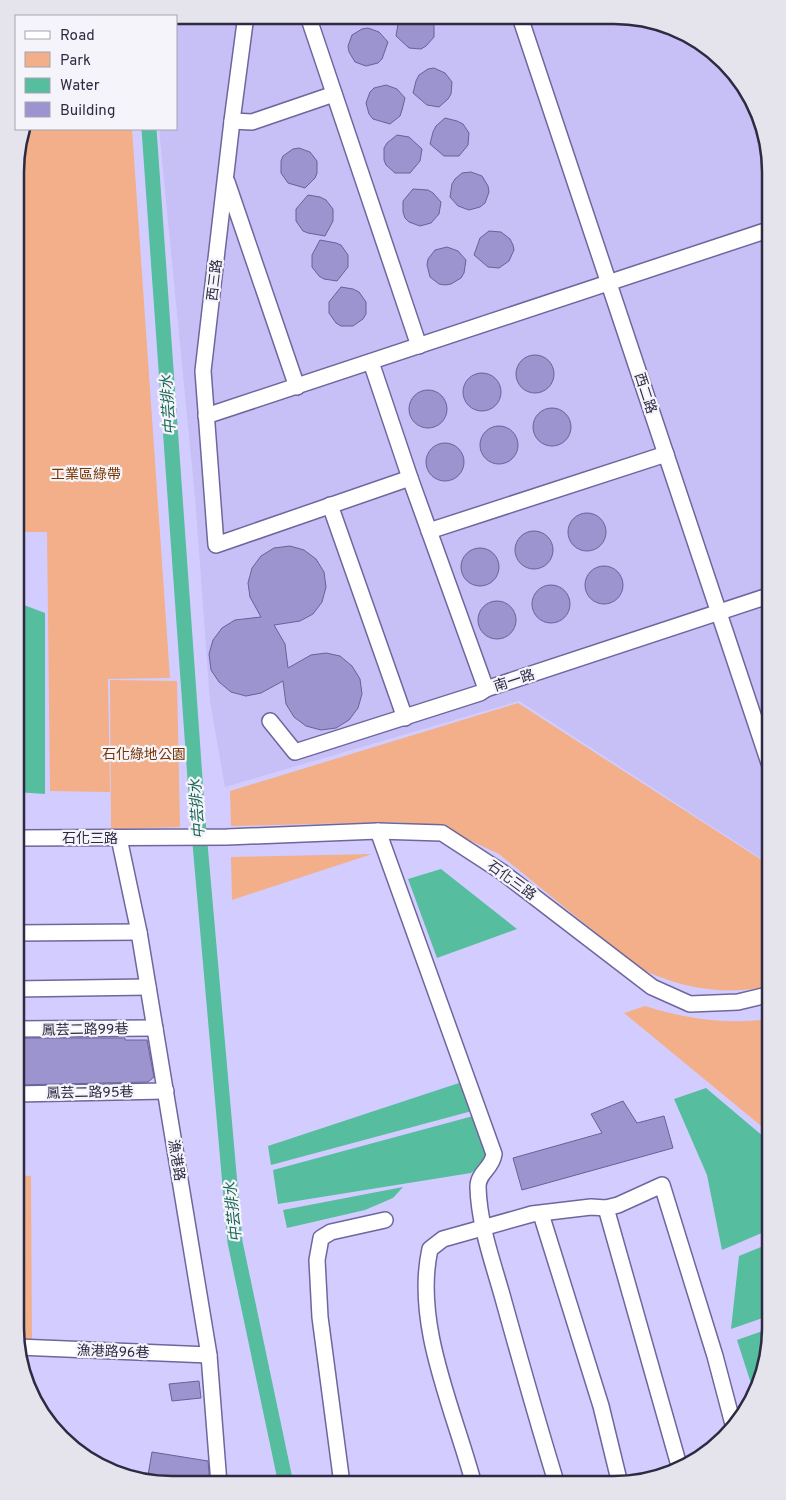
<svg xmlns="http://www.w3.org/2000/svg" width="786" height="1500" font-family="Overpass,'Noto Sans TC',sans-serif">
	<rect width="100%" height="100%" fill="#d3cdff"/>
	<polygon fill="#c7c0f6" points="171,15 645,18 718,54 763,121 771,171 771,865 519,701 225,787 210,702 195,498 159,129 176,129 176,16 165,16"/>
	<g fill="#f2af89">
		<polygon points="23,129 132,129 170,678 108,679 110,792 50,791 47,532 16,532 16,151"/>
		<polygon points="110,680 177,681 180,827 111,829"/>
		<path d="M518,703l253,163v119c-45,12 -91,3 -132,-17l-140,-114 -43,-20 -40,-10 -21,-2 -164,4 -1,-35z"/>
		<polygon points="372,854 232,900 231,857"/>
		<path d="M645,1006c41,13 83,19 126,13v115l-147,-121z"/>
		<polygon points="15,1175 31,1176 32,1346 18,1345 15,1329"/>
	</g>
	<g fill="#56bd9e">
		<polygon points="16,602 45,613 45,794 16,792"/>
		<polygon points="441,869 517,929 437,958 408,879"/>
		<polygon points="462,1082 472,1111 271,1165 268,1146"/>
		<polygon points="706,1088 771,1143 771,1229 722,1250 707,1175 674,1099"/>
		<polygon points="477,1115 489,1159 471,1173 278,1204 273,1170"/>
		<polygon points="403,1187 393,1198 365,1210 287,1228 283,1210"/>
		<polygon points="771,1243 771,1315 731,1329 739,1256"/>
		<path d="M771,1328c0,19 -7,51 -16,68l-18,-56z"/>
	</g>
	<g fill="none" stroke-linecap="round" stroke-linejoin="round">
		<polyline stroke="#56bd9e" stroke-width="15" points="149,129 198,821 235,1242 286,1484"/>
	</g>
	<g fill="#9c94ce" stroke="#696097">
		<polygon points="403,16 429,17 432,20 434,26 434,37 426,46 421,49 409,48 396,36 398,24"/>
		<polygon points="368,28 379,32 388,42 382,59 378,63 366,66 355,62 349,52 348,46 352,35 362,29"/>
		<polygon points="434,68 445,73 452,82 451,94 448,99 439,107 427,105 413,93 416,81 419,75 428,69"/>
		<polygon points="386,85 397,89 405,98 402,110 400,116 390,124 373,119 369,114 366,103 370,92 374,88"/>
		<polygon points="445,118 457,121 463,124 469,133 468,145 459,156 444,156 430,144 433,132 436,126"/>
		<polygon points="397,135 409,137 422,149 420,161 410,173 395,173 386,165 384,160 384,148 387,143"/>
		<polygon points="299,148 310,152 317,161 317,173 315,178 305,188 288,183 281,173 281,161 283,156 293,149"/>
		<polygon points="471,172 482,176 488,186 489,192 485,203 480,207 469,210 458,206 450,197 452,184 455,179 462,173"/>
		<polygon points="413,189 428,190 433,193 441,202 439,214 431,223 420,226 409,222 405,218 403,212 403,201"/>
		<polygon points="308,195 320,197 326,200 333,209 333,221 325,236 308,233 303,231 296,221 296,209"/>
		<polygon points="489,231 501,232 510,239 513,245 514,250 509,261 499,268 488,267 474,255 480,238"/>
		<polygon points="320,240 336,243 341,245 348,255 348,267 337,281 324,279 319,276 312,267 312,255"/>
		<polygon points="447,247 458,251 466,260 464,273 461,278 451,284 445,285 439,284 430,277 427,265 428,259 435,250"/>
		<polygon points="341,287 353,289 359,292 366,302 366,314 363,319 353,326 341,326 336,323 329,313 329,302"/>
		<circle cx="535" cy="374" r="19"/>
		<circle cx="482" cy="392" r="19"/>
		<circle cx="428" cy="409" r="19"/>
		<circle cx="552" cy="427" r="19"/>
		<circle cx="499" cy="445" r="19"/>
		<circle cx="445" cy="462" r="19"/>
		<circle cx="587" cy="532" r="19"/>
		<circle cx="534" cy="550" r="19"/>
		<polygon points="290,546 304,550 316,559 324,572 326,587 322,602 313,614 300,621 274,625 285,644 288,668 311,655 326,653 340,656 352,666 360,679 362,694 358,708 349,720 336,728 321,730 306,726 294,717 286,704 283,681 261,693 246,696 231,692 219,682 211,670 209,654 213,640 222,628 235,620 261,617 250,597 248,583 252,568 261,556 274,548"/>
		<circle cx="480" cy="567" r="19"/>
		<circle cx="604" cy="585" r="19"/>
		<circle cx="551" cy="604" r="19"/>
		<circle cx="497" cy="620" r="19"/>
		<polygon points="15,1038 125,1038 125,1040 147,1040 154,1077 148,1082 15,1085"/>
		<polygon points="623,1101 637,1123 664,1116 673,1148 522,1190 513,1158 602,1133 591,1114"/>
		<polygon points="199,1381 201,1398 172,1401 169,1384"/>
		<polygon points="152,1452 208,1461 210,1484 165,1484 147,1481"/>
	</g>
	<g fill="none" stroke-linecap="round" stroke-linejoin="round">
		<g stroke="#6f669d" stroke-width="18">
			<g id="minor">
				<polyline points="246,15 232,121 203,371 216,545 410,478"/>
				<polyline points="308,16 419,346"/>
				<polyline points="520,17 771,769"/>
				<polyline points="232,121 252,122 334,94"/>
				<polyline points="227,182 297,387"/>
				<polyline points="371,362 410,478 486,689"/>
				<polyline points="206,416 771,229"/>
				<polyline points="330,505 405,718"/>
				<polyline points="429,531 666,454"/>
				<polyline points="270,721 295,752 480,693 486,689 771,595"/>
				<path d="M378,831l116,323c-2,15 -16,18 -16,33 1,39 16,78 26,115 17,61 34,122 53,183"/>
				<polyline points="16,838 227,837 378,831 442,833 502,872 652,987 690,1004 738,1002 771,994"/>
				<polyline points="119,838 139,932 209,1355 219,1484"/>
				<polyline points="15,933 139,932"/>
				<polyline points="15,989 148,987"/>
				<polyline points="15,1029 155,1028"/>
				<polyline points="15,1094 166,1091"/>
				<polyline points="606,1208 680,1469"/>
				<polyline points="541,1214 601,1406 620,1484"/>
				<polyline points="18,1347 209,1355"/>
				<polyline points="342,1484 320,1317 317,1260 321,1238 331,1232 385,1220"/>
				<path d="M474,1485c-19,-73 -61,-160 -44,-236l13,-10 89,-25 59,-7 15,1 12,-3 44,-20 53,171 19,72"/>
			</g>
		</g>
		<use href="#minor" stroke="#fff" stroke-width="15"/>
	</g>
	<g text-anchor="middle" stroke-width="4.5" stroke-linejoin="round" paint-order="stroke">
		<g font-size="14" fill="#2e2a42" stroke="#f5f4fb">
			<text transform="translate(214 280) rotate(-83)" y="5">西三路</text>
			<text transform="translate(646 393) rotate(72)" y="5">西二路</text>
			<text transform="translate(514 680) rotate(-18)" y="5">南一路</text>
			<text x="90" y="843">石化三路</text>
			<text transform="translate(512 880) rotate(36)" y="5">石化三路</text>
			<text transform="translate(85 1029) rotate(-1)" y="5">鳳芸二路99巷</text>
			<text transform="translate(90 1092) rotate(-1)" y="5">鳳芸二路95巷</text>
			<text transform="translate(177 1160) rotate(81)" y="5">漁港路</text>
			<text transform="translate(113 1351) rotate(2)" y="5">漁港路96巷</text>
		</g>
		<g font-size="14" fill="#793500" stroke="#f5f4fb">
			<text x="86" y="479">工業區綠帶</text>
			<text x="144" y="759">石化綠地公園</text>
		</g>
		<g font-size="15" font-style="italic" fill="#176751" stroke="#f5f4fb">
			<text transform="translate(168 405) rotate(-94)" y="5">中芸排水</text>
			<text transform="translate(197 809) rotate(-94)" y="5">中芸排水</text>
			<text transform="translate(233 1212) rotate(-96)" y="5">中芸排水</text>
		</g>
	</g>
	<path d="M0 0H786V1500H0ZM172 24H614A148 148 0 0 1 762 172V1328A148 148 0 0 1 614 1476H172A148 148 0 0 1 24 1328V172A148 148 0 0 1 172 24Z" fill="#e5e4ec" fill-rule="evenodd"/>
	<path fill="none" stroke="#2e2a42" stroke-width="2.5" d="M172 24H614A148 148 0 0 1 762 172V1328A148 148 0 0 1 614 1476H172A148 148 0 0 1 24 1328V172A148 148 0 0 1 172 24Z"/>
	<rect x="15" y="15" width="162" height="115" fill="#f5f4fb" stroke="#a5a3b1"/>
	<rect x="25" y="31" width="25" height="8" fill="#ffffff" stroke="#a5a3b1"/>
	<text x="60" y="40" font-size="15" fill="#2e2a42">Road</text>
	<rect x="25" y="52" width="25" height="15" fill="#f2af89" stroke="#a5a3b1"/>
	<text x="60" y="65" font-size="15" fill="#2e2a42">Park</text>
	<rect x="25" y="78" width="25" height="15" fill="#56bd9e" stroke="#a5a3b1"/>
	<text x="60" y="90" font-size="15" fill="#2e2a42">Water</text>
	<rect x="25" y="102" width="25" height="15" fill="#9c94ce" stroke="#a5a3b1"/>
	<text x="60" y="115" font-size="15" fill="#2e2a42">Building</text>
</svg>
